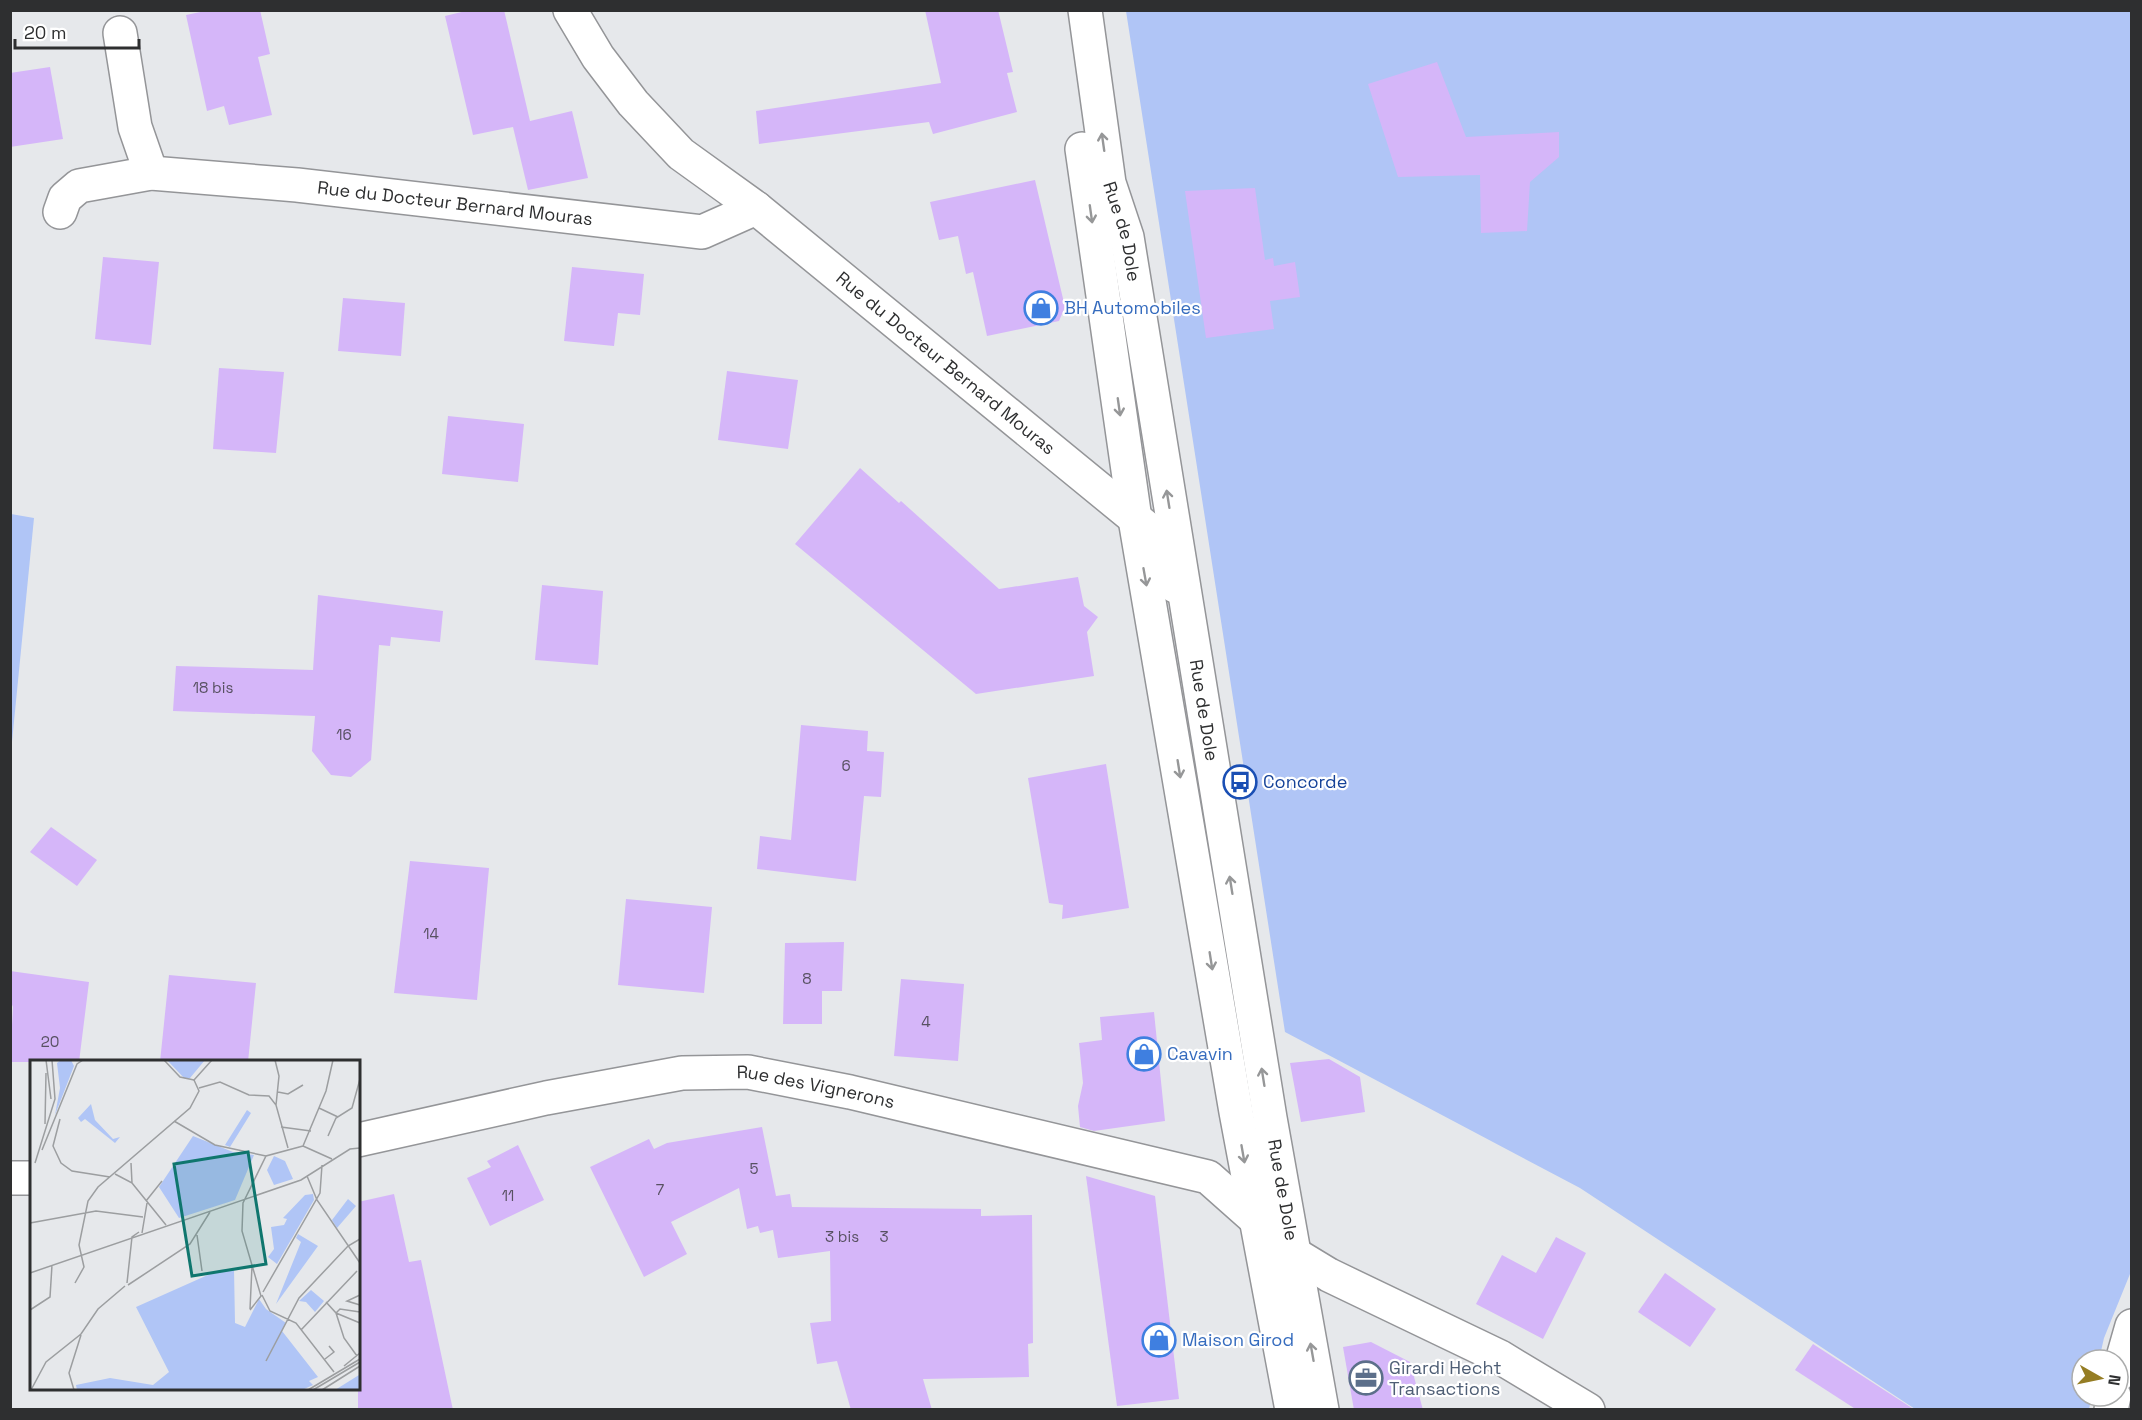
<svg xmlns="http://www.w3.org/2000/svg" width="2142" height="1420" font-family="'Space Grotesk',sans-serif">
	<rect width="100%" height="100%" fill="#e6e8eb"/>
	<g fill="#b0c5f6">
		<polygon points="1126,11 2131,11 2132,1269 2104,1338 2099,1360 2082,1360 2082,1396 2092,1396 2089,1409 1915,1409 1580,1188 1285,1032"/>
		<polygon points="11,514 34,518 11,752 10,514"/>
	</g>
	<g fill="#d5b6f9">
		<polygon points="210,10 260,10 270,54 258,57 272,115 229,125 224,106 207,111 186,15"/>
		<polygon points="470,10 504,10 530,121 572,111 588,178 528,190 513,127 473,135 445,16"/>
		<polygon points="925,10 998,10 1013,72 1007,73 1017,112 933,134 929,122 759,144 756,111 941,83"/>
		<polygon points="1437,62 1466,137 1559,132 1559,157 1530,182 1527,231 1481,233 1480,175 1398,177 1368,84"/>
		<polygon points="50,67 63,139 10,147 10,73"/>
		<polygon points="1035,180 1065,307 1059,321 987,336 973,272 966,274 958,236 939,240 930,202"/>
		<polygon points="1255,188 1265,260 1273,258 1274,266 1295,262 1300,297 1270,301 1274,329 1206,338 1185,191"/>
		<polygon points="103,257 159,262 151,345 95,339"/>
		<polygon points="572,267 644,274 640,315 618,313 614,346 564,341"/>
		<polygon points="343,298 405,303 401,356 338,351"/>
		<polygon points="219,368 284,372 276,453 213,449"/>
		<polygon points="727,371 798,380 788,449 718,440"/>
		<polygon points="448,416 524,424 518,482 442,474"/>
		<polygon points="860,468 899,503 901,501 999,589 1078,577 1084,606 1098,617 1087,632 1094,676 976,694 795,544"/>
		<polygon points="542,585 603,591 598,665 535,660"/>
		<polygon points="318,595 443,611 440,642 391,637 390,646 379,645 371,760 351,777 331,775 312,751 315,716 173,711 176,666 313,670"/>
		<polygon points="801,725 868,731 867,751 884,752 881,797 864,796 856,881 757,869 760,836 791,840"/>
		<polygon points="1106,764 1129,908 1062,919 1063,905 1049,903 1028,778"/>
		<polygon points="51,827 97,860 77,886 30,852"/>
		<polygon points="410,861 489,868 477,1000 394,993"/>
		<polygon points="626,899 712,907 704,993 618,985"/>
		<polygon points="844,942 842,991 822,991 822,1024 783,1024 785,943"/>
		<polygon points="10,971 89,982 79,1062 10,1062 13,1007 10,1000"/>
		<polygon points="169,975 256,983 248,1062 160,1062"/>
		<polygon points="901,979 964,984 958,1061 894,1056"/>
		<polygon points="1154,1012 1165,1121 1094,1131 1080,1127 1078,1106 1083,1083 1079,1043 1102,1040 1100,1017"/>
		<polygon points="1329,1059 1360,1077 1365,1112 1301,1122 1290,1063"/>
		<polygon points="762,1127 776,1196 790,1194 792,1207 981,1209 981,1216 1032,1215 1033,1343 1028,1344 1029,1377 923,1379 932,1410 851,1410 837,1361 817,1364 810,1323 831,1321 830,1251 778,1258 773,1230 760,1233 758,1226 747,1229 739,1188 671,1222 687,1254 644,1277 590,1167 649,1139 654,1149 667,1143"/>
		<polygon points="518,1145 544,1200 490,1226 467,1178 491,1167 487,1161"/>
		<polygon points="1086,1176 1155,1196 1179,1399 1117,1406"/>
		<polygon points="394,1194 409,1262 421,1260 453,1410 358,1410 358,1202"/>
		<polygon points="1556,1237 1586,1253 1543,1339 1476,1304 1502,1255 1536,1273"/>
		<polygon points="1665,1273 1716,1309 1690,1347 1638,1312"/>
		<polygon points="1371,1342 1410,1362 1423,1410 1354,1410 1343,1347"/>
		<polygon points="1813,1344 1915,1410 1857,1410 1795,1370"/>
	</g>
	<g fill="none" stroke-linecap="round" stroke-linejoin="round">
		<g stroke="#949598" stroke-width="36">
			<g id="street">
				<path id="s1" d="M570,10l28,47 35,46 48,51 75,54 397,325 12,19 10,34"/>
				<polyline points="120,33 135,127 151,173"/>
				<path id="s2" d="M60,212l5,-14 14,-12 72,-13 146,12 405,47 54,-24"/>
				<path id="s3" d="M358,1140l188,-42 136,-25 66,-1 102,20 358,85 88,78 33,20 171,82 88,53"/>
				<polyline points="10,1178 32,1178"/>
				<polyline points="2118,1375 2132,1326"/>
				<polyline points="2111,1410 2114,1396"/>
			</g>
		</g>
		<g stroke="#949598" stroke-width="36">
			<g id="secondary">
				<path id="s4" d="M1085,10l24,173 18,54 143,881 52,292"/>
				<polyline points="1082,149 1135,519 1236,1112 1292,1410"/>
			</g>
		</g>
		<use href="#street" stroke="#fff" stroke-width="33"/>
		<use href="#secondary" stroke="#fff" stroke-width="33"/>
	</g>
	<defs><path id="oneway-shaft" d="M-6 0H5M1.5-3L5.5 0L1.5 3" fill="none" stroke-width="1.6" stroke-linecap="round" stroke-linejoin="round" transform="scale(1.5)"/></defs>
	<g stroke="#969798">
		<use href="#oneway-shaft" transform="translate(1103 142) rotate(-98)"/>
		<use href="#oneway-shaft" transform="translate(1091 214) rotate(82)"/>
		<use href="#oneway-shaft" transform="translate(1119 407) rotate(82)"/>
		<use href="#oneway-shaft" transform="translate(1168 499) rotate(-99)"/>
		<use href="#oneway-shaft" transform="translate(1145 577) rotate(80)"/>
		<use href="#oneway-shaft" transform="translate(1179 769) rotate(81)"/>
		<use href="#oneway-shaft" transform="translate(1231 885) rotate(-99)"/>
		<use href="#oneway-shaft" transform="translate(1211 961) rotate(81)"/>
		<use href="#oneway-shaft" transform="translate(1263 1077) rotate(-99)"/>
		<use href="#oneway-shaft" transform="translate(1243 1154) rotate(80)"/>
		<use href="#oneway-shaft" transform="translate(1312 1352) rotate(-100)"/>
	</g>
	<defs>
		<g id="shop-ring" transform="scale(1.725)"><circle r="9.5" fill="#fff" stroke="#3f7fe0" stroke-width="1.5"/><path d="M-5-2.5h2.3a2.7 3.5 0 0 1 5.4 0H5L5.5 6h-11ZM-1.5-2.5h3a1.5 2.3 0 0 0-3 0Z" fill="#3f7fe0"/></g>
		<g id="bus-ring" transform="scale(1.725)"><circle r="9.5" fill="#fff" stroke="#1a4fb4" stroke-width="1.5"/><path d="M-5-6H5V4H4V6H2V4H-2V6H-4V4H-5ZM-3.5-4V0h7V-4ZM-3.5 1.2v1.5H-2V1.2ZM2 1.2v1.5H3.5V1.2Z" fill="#1a4fb4"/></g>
		<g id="office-ring" transform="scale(1.725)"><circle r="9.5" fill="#fff" stroke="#5c6f8a" stroke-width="1.5"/><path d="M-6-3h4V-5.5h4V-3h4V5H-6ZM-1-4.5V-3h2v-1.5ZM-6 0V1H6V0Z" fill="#5c6f8a"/></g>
	</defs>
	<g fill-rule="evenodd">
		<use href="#shop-ring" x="1041" y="308"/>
		<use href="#bus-ring" x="1240" y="782"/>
		<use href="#shop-ring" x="1144" y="1054"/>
		<use href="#shop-ring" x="1159" y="1340"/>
		<use href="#office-ring" x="1366" y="1378"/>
	</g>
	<g text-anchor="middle" stroke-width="4.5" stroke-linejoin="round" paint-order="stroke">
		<g font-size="15" fill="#585162">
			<text x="213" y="693">18 bis</text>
			<text x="344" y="740">16</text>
			<text x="846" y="771">6</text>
			<text x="431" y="939">14</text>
			<text x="807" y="984">8</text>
			<text x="926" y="1027">4</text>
			<text x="50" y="1047">20</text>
			<text x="754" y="1174">5</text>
			<text x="660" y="1195">7</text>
			<text x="508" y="1201">11</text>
			<text x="842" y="1242">3 bis</text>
			<text x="884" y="1242">3</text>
		</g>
		<g font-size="18" fill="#2e2f30" stroke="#fff">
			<text dy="6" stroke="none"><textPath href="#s2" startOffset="412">Rue du Docteur Bernard Mouras</textPath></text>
			<text dy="6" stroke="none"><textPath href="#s4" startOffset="225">Rue de Dole</textPath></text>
			<text dy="6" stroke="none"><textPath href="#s1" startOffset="520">Rue du Docteur Bernard Mouras</textPath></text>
			<text dy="6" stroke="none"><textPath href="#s4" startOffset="711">Rue de Dole</textPath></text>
			<text dy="6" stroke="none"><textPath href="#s3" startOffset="466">Rue des Vignerons</textPath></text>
			<text dy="6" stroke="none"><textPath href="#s4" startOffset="1197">Rue de Dole</textPath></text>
		</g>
		<g font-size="18" fill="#366cbe" stroke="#fff" text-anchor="start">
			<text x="1064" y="314">BH Automobiles</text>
			<text x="1167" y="1060">Cavavin</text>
			<text x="1182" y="1346">Maison Girod</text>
		</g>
		<g font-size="18" fill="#164399" stroke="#fff" text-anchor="start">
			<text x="1263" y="788">Concorde</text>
		</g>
		<g font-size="18" fill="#4e5e75" stroke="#fff" text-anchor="start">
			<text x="1389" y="1374">Girardi Hecht<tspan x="1389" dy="21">Transactions</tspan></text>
		</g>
	</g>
	<g transform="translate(30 1060)">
		<rect width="330" height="330" fill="#e6e8eb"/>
		<path d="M31,0h10l3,6 -19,49 5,-27 -3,-25zM137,0h38l-15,18 -5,1zM61,44l4,16 18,19 7,-2 -5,6 -30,-24 -4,3 -3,-4zM217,50l4,3 -21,34 -5,-2zM163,76l40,16 21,3 -19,45 -56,18 -20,-31zM244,96l11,5 8,18 -19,6 -7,-15zM283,134l1,6 -37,64 -9,-7 6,-8 -3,-22 13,-2 3,-6 -4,-1 22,-23zM318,139l8,7 -19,22 -5,-8zM268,174l20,12 -42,58 25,-62 -5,-4zM204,209l1,54 10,4 14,-28 7,10 20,14 -4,8 36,46 -9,4 4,4 -11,5h-225l-1,-5 34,-7 43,7 16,-13 -33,-65 83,-37zM281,230l13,11 -9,11 -9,-10 -7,-1zM330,314v16h-25l24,-15z" fill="#b0c5f6"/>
		<path fill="none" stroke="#9c9ea0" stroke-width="1.5" d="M16,0l5,39M53,0h19M134,0l16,17 14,3M245,0l4,16 -3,29M164,20l18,-20M169,28l21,-6 29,13 20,1 7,9 12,43M248,32l10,2 15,-9M289,48l19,9M30,59l-7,27 8,17 11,8 38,6M144,61l41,24 51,11M15,64l1,-51M251,67l30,4M298,76l8,-18 16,-10 8,-29M273,86l23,-55 7,-31M273,86l29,13M12,90l35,-86 6,-4M5,103l20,-64 -3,-39M85,114l17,9 -1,-20M277,116l10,24 43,63M102,123l34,42M116,141l16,-20M0,163l66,-12 47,6M112,173l5,-30M167,175l5,36M0,213l271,-93 49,-31 10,-1M45,223l9,-16 -5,-22 9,-44 10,-14 92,-79 9,-17 -5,-11M97,223l5,-46 7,-5M98,225l62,-41 20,-32M233,232l57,-99 2,-28M232,235l8,16 26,12 38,49M330,235l-13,6 13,4M296,242l10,11 8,25 13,18M220,249l2,-43M0,250l20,-13 2,-32M220,250l11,-14 -19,-65 1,-28 23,-47 37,-10M306,253l24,10M306,253l4,-4 20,3M271,270l56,-59M295,299l9,-7 -5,-6M236,301l33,-63 49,-52 12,-7M314,306l16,-13M1,330l15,-28 35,-28 17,-25 27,-23M44,330l-5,-17 12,-38M278,330l52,-31M283,330l47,-28M292,330l38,-24"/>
		<path fill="#0f766e" fill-opacity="0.15" stroke="#0f766e" stroke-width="3" d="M218,92l18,112 -74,12 -18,-112z"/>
		<rect width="330" height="330" fill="none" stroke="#2e2f30" stroke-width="3"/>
	</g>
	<rect width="2142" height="1420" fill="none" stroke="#2e2f30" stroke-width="24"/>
	<g transform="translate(2100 1378) rotate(99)"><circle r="28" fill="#ffffff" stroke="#abacac" stroke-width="1.5"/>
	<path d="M0-4.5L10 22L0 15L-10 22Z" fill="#957d24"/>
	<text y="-9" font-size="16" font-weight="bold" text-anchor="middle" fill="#2e2f30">N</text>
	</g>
	<path d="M15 39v9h124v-9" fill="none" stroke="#2e2f30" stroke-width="3"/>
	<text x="24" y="39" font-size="18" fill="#2e2f30" stroke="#ffffff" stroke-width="4.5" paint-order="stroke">20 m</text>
</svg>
